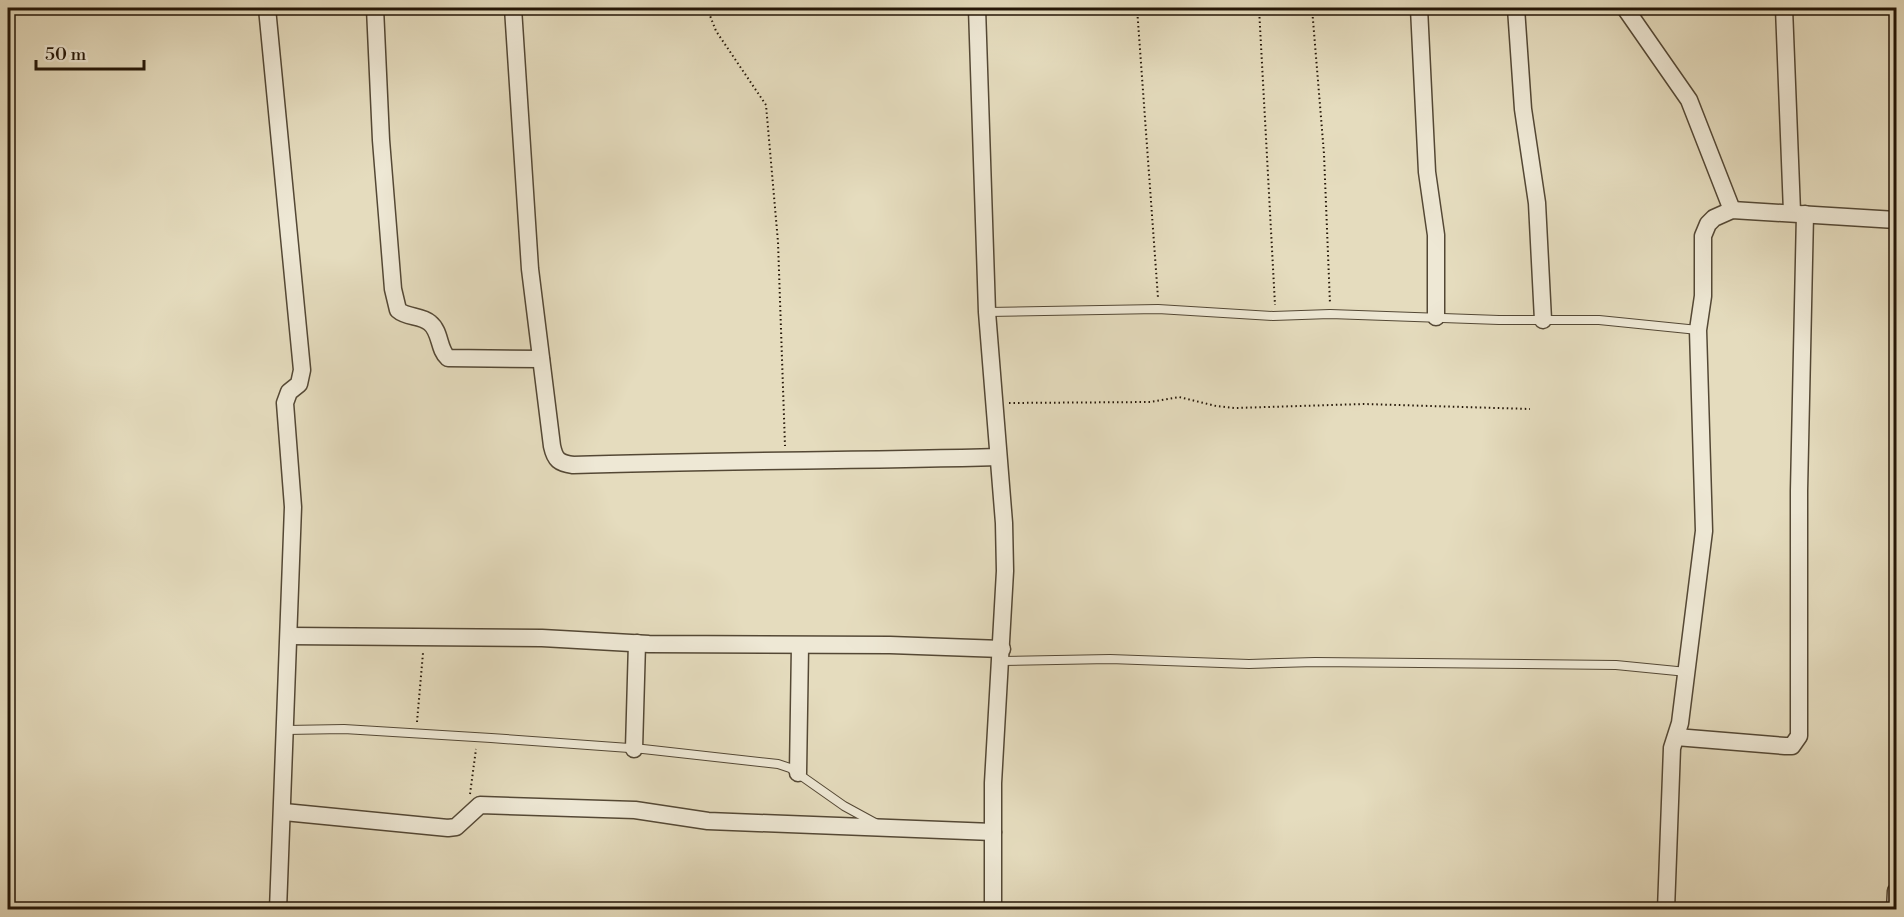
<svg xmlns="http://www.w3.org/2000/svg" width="1904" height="917" font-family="'Libre Bodoni',serif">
	<rect width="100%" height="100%" fill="#e5dcbe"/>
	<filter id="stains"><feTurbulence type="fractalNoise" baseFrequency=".00333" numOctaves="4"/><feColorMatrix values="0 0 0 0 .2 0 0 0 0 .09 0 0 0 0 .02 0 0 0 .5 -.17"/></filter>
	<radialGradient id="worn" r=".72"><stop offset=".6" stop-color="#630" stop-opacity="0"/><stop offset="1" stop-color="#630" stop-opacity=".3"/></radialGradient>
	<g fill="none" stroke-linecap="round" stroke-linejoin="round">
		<g stroke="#544835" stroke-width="10">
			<g id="lane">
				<polyline points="987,312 1158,309 1273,316 1330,314 1499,320 1599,320 1698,330"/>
				<polyline points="1001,661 1110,659 1249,664 1315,662 1616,665 1687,672"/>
				<polyline points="286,730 344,729 491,738 643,749 778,764 790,768 844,806 877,824"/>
			</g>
		</g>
		<g stroke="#544835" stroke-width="19">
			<g id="street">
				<polyline points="267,8 302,370 299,384 289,392 285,403 293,507 278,910"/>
				<path d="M375,8l6,132 12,149 5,21c9,8 23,5 32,13 11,9 8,26 18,35l93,1"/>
				<path d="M513,8l17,261 22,177c3,14 7,17 21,19 142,-5 283,-4 425,-8"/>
				<polyline points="977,8 987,312 1004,523 1005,571 993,783 993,910"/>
				<polyline points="1419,8 1427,172 1436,235 1436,317"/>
				<polyline points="1516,8 1523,109 1537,203 1543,320"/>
				<polyline points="1625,8 1689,100 1732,210"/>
				<polyline points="1784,8 1792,212"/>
				<polyline points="289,636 542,638 649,644 890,645 1002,649"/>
				<polyline points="1676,737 1785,746 1792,746 1799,736 1799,491 1805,214"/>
				<polyline points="634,749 637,643"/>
				<polyline points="798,773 800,646"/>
				<polyline points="284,812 448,828 456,827 480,805 635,810 708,821 993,832"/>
				<polyline points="1666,910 1672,748 1680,723 1704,531 1698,330 1703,296 1703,236 1708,224 1714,218 1732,210 1896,220"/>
				<polyline points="1895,910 1896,891"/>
			</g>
		</g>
		<g stroke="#241607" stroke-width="2" stroke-dasharray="1.5 3" stroke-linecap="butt">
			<polyline points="707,8 716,31 766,105 778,242 785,446"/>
			<polyline points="1137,8 1158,298"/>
			<polyline points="1259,8 1275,305"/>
			<polyline points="1312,8 1324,154 1330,304"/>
			<polyline points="1009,403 1150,402 1179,397 1216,406 1235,408 1364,404 1530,409"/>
			<polyline points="417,722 423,653"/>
			<polyline points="470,794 476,749"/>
		</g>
		<use href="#lane" stroke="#eee8d5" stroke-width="8"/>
		<use href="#street" stroke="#eee8d5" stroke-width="16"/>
	</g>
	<rect width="1904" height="917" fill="none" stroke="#e5dcbe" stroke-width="30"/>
	<rect x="9" y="9" width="1886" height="899" fill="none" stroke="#241607" stroke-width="3"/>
	<rect x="15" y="15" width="1874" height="887" fill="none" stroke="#241607" stroke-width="1.5"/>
	<path d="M36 60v9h108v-9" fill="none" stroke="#241607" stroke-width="3"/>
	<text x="45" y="60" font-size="18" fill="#241607" stroke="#eee8d5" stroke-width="4.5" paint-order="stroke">50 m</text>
	<rect width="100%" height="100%" filter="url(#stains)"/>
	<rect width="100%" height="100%" fill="url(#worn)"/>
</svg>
